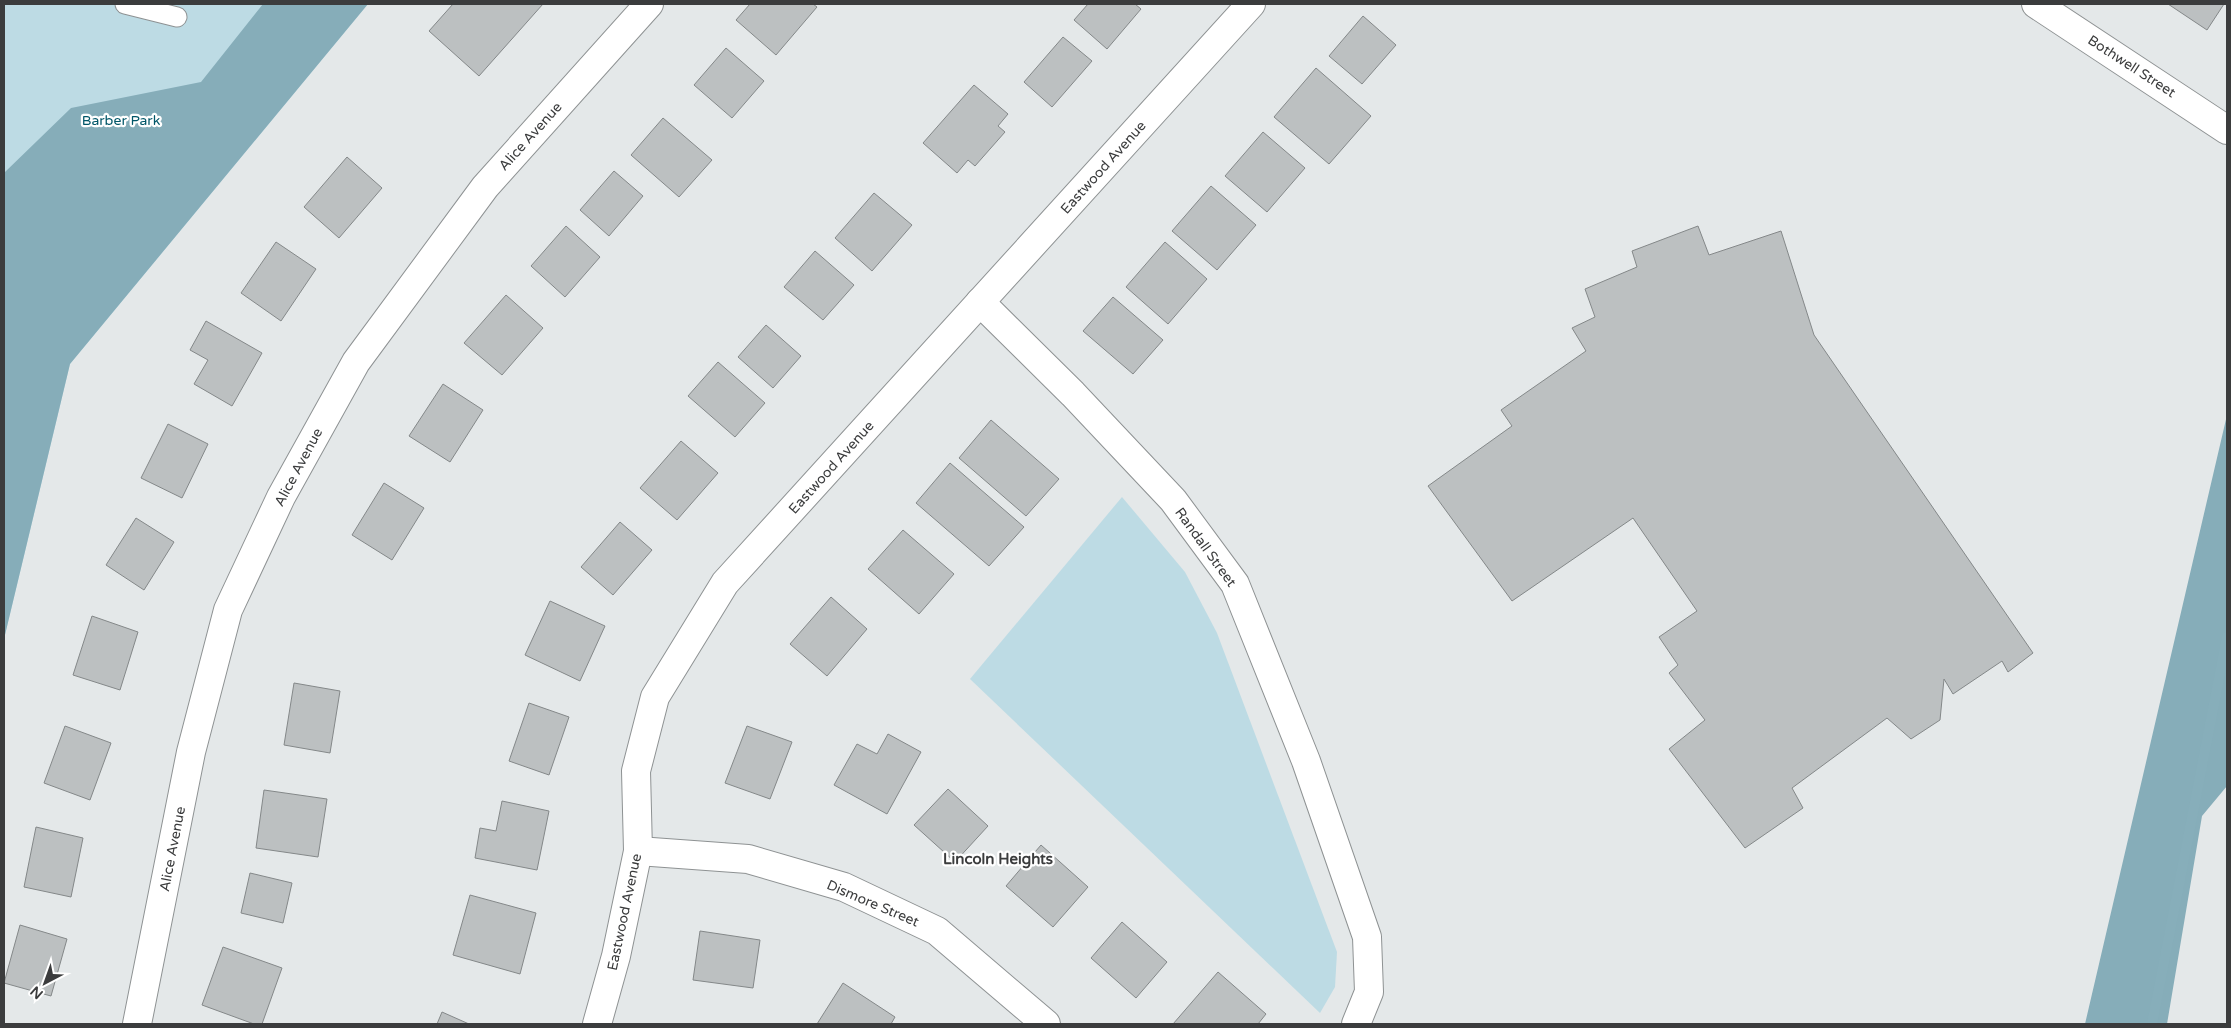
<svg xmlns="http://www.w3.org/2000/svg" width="2231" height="1028" font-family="'Varela Round',sans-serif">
	<rect width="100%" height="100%" fill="#e4e8e9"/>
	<g fill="#bddbe4">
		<polygon points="4,4 368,4 70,364 4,639"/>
		<polygon points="1122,497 1185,572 1217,633 1337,952 1335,987 1320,1013 970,679"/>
	</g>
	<g fill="#86adb9">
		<polygon points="263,4 368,4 70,364 4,639 4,173 71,108 201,82"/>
		<polygon points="2227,415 2227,786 2202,816 2167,1024 2085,1024"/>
	</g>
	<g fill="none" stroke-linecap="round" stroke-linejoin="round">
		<polyline stroke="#87aeba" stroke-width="10" points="2152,1024 2227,637"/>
	</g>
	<g fill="#bcc0c1" stroke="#848889">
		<polygon points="453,4 543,4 479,76 429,31"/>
		<polygon points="750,4 813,4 817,7 776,55 736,20"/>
		<polygon points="1088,4 1135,4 1141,9 1107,49 1074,20"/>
		<polygon points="2168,4 2224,4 2207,30"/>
		<polygon points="1363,16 1396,45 1362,84 1329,56"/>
		<polygon points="1063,37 1092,61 1052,107 1024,82"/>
		<polygon points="726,48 764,81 732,118 694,85"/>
		<polygon points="1316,68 1371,116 1329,164 1274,117"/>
		<polygon points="974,85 1008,114 998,126 1005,132 975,166 968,160 957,173 923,143"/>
		<polygon points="663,118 712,160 679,197 631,155"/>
		<polygon points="1263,132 1305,168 1267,212 1225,176"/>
		<polygon points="347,157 382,188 339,238 304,207"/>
		<polygon points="614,171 643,196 609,236 580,210"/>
		<polygon points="1211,186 1256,225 1217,270 1172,231"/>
		<polygon points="874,193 912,225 872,271 835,238"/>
		<polygon points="566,226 600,257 565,297 531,266"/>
		<polygon points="1698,226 1709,255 1781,231 1814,335 2033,653 2008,672 2002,661 1953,694 1944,679 1940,720 1911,739 1887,718 1792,788 1803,808 1745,848 1669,749 1705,720 1669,673 1678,665 1659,637 1697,611 1633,518 1512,601 1428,486 1512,426 1501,410 1586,351 1572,328 1595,317 1585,289 1637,267 1632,251"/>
		<polygon points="276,242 316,269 281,321 241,293"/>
		<polygon points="1165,242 1207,279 1168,324 1126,287"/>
		<polygon points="815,251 854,285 823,320 784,287"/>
		<polygon points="506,295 543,328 502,375 464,343"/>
		<polygon points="1113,297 1163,340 1133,374 1083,331"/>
		<polygon points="206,321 262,353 232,406 194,384 208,360 190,350"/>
		<polygon points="766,325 801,356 773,388 738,357"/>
		<polygon points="718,362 765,403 735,437 688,396"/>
		<polygon points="443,384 483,410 450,462 409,436"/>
		<polygon points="991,420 1059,479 1026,516 959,458"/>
		<polygon points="168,424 208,444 182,498 141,478"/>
		<polygon points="681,441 718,473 677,520 640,488"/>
		<polygon points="950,463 1024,527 989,566 916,503"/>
		<polygon points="384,483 424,508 392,560 352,535"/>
		<polygon points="136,518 174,542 144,590 106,565"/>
		<polygon points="620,522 652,550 613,595 581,567"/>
		<polygon points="903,530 954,574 919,614 868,569"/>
		<polygon points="831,597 867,629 827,676 790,644"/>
		<polygon points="550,601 605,626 580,681 525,655"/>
		<polygon points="92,616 138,632 120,690 73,675"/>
		<polygon points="294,683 340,691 330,753 284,745"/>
		<polygon points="529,703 569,717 549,775 509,761"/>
		<polygon points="65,726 111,743 90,800 44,783"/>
		<polygon points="747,726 792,742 770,799 725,783"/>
		<polygon points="888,734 921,752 887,814 834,785 857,744 877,754"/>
		<polygon points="948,789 988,826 955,862 914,825"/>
		<polygon points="264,790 327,799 318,857 256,848"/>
		<polygon points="502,801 549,811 537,870 475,858 480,828 496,831"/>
		<polygon points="36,827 83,838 71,897 24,887"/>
		<polygon points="1041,845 1088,887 1053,927 1006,886"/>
		<polygon points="250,873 292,883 283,923 241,913"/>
		<polygon points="470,895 536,913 520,974 453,955"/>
		<polygon points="1122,922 1167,962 1136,998 1091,958"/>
		<polygon points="20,925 67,939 51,996 4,983"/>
		<polygon points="700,931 760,940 753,988 693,980"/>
		<polygon points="223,947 282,968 262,1024 254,1024 202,1005"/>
		<polygon points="1218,972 1266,1014 1258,1024 1173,1024"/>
		<polygon points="843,983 895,1017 891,1024 817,1024"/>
		<polygon points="442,1012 469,1024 437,1024"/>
	</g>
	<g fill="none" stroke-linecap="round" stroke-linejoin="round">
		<g stroke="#8e9293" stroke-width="21">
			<polyline id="lane" points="125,4 177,17"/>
		</g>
		<g stroke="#8e9293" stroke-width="30">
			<g id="street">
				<polyline points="2036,4 2227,130"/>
				<polyline points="980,302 1073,394 1173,500 1235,584 1306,761 1367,937 1369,992 1356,1024"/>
				<polyline points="638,851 748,859 844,887 937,931 1046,1024"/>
				<polyline points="137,1024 191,752 228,610 281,497 356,362 485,187 649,4"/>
				<polyline points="597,1024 616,956 638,851 636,771 655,697 725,583 1251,4"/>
			</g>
		</g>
		<use href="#lane" stroke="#fff" stroke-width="19"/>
		<use href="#street" stroke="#fff" stroke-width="28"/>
	</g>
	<g text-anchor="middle" stroke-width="4.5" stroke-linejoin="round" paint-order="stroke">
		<g font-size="14" fill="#3b3c3d" stroke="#fff">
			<text transform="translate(2132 66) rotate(33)" y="5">Bothwell Street</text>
			<text transform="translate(530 136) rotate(-48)" y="5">Alice Avenue</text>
			<text transform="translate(1103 167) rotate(-48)" y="5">Eastwood Avenue</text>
			<text transform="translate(298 467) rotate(-62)" y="5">Alice Avenue</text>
			<text transform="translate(831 467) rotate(-48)" y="5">Eastwood Avenue</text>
			<text transform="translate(1206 547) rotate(54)" y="5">Randall Street</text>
			<text transform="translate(172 849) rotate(-79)" y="5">Alice Avenue</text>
			<text transform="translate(873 903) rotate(23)" y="5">Dismore Street</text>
			<text transform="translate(624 912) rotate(-78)" y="5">Eastwood Avenue</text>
		</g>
		<g font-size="14" fill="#005668" stroke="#fff">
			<text x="121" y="125">Barber Park</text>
		</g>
		<g font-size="15" font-weight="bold" fill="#3b3c3d" stroke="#fff">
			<text x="998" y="864">Lincoln Heights</text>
		</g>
	</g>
	<rect width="2231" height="1028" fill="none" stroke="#3b3c3d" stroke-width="10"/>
	<g transform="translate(45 983) rotate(221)" stroke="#ffffff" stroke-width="4" paint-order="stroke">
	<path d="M0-4L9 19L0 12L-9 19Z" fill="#3b3c3d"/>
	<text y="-8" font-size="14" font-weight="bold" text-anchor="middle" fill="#3b3c3d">N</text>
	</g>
</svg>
